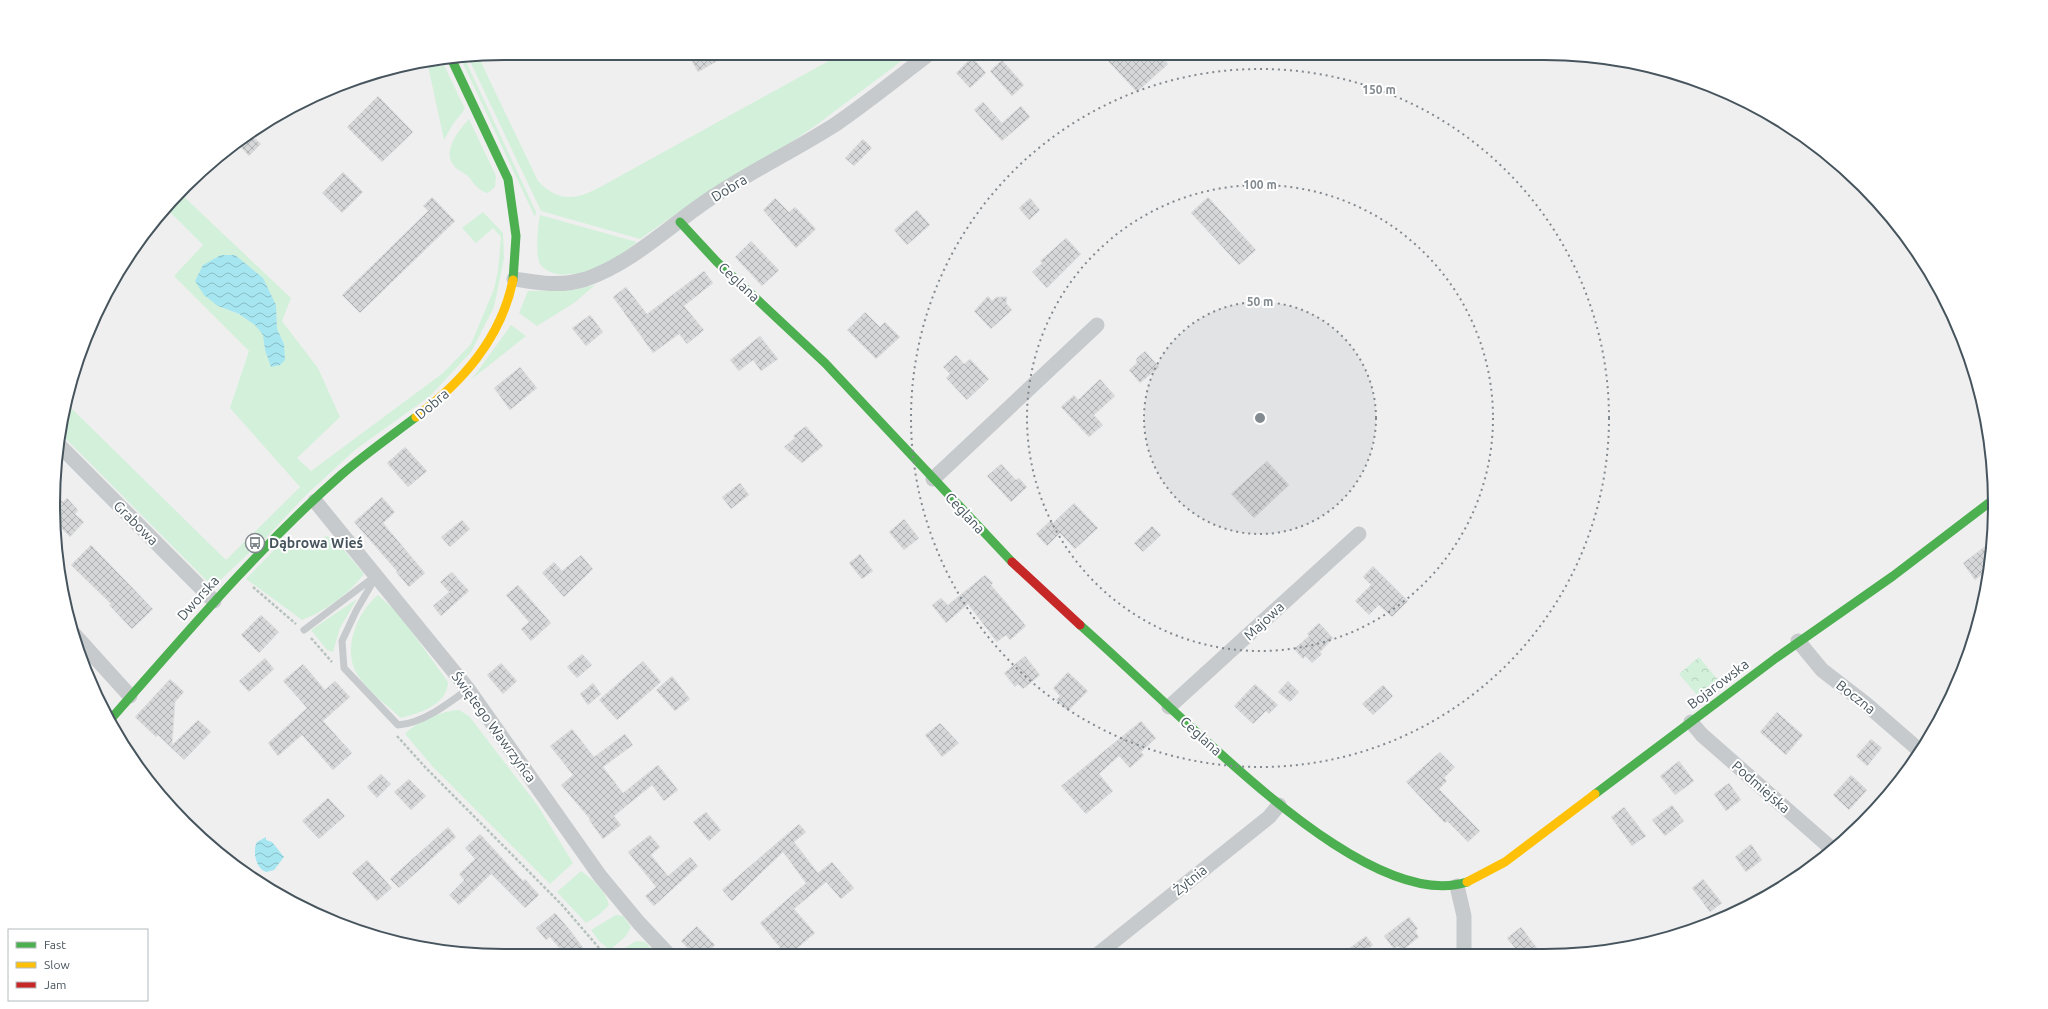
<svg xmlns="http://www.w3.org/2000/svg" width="2048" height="1009" font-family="Ubuntu,sans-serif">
	<defs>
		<pattern id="forest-crowns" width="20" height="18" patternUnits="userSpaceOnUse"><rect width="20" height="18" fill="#d3f0db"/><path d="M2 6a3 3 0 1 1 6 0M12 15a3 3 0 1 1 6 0" fill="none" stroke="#b6d0be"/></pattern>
		<pattern id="water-waves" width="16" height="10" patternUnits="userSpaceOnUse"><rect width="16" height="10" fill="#a6e6f0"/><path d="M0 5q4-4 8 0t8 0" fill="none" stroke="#89bdc6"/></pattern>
		<pattern id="building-cross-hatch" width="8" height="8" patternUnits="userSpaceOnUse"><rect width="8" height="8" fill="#d6d7d8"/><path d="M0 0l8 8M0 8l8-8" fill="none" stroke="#afb1b2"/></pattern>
	</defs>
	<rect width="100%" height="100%" fill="#f0efef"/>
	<g fill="#d3f0db" fill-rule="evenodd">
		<path d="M843,53h69l-97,73 -40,27 -72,42 -63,44 -99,-28 -73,-154 10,-1 60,125c26,27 46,15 73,0z"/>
		<polygon points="460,57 464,57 536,212 535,217"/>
		<polygon points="437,60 440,67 444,65 465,109 453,124 444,140 427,61 438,60"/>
		<path d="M469,119l27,57 -1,11 -7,6c-8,-1 -15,-10 -19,-16 -5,-5 -11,-6 -15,-11 -13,-15 6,-37 15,-47z"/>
		<path d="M180,193l111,105 -9,23 36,47 22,49 -43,41 14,13 132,-98 28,-29 23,-55 4,-18 3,-34 -8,-9 -17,15 -14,-15 21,-16 20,21 1,25 -10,49 -23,45 -41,44 -75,54 -48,44 -42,45 -6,-5 -14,14 5,4 -37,35 -153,-154 6,-30 160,157 74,-73 -70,-79 19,-57 -75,-75 29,-31 -38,-38zM276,305l1,25 7,14 -19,6c-1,-4 0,-11 -2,-15 -7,-16 -30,-23 -45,-29z"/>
		<path d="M540,215l97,27c-9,7 -18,16 -28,21 -17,8 -55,21 -69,1 -5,-7 -2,-40 0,-49z"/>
		<polygon points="595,285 574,303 537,326 519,313 528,291 572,290"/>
		<polygon points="511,325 526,336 472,379"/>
		<path d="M326,536l8,2 30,36c-14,19 -40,38 -62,46l-56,-41 30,-31 15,-9 10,2 7,9z"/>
		<path d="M378,595l21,19 49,68c-1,23 -28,31 -47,36 -14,-13 -31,-25 -42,-41 -18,-25 -3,-64 19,-82z"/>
		<polygon points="357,599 340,628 333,652 327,650 311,630"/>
		<path d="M459,710l10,6 69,90 35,57 -23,21 -117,-117 -28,-33c12,-13 36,-23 54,-24z"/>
		<path d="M581,871c11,8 25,20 28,34l-9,9 -14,9 -29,-31z"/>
		<polygon points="616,915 623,916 631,927 626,936 610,950 599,941 591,930"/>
		<polygon points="636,941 645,942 657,955 617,956 622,950"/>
	</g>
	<polygon fill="url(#forest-crowns)" points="1699,657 1718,680 1697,695 1679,674"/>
	<g fill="url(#water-waves)">
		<polygon points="221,255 235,255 263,278 276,305 277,329 284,344 285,360 280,365 271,367 265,350 263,335 255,325 239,314 218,306 204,295 195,281 203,265"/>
		<path d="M266,837v3l6,2 12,15 -10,13 -8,2c-10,-3 -14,-21 -9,-30z"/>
	</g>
	<g fill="url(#building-cross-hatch)" stroke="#e1e1e2">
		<polygon points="687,53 731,53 698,72"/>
		<polygon points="1116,53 1158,53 1168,64 1137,92 1108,61"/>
		<polygon points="972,57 986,73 970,88 956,73"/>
		<polygon points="1002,60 1024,85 1012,96 990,71"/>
		<polygon points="378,96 413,132 382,162 347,127"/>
		<polygon points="983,102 1002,123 1021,106 1030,117 1002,141 974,110"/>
		<polygon points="250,134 261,144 249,156 239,145"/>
		<polygon points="863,139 872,148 854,166 845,158"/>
		<polygon points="343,172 363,192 342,213 322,193"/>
		<polygon points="432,197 455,221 360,313 342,295 428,211 423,206"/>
		<polygon points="1208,197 1256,250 1239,265 1191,213"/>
		<polygon points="775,198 789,212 795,207 816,229 796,248 763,210"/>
		<polygon points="1030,198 1040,210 1029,220 1019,208"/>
		<polygon points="917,210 930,225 907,245 894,230"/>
		<polygon points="1066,238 1081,254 1047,288 1032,272 1042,263 1040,261"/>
		<polygon points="751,241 779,270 762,286 735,257"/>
		<polygon points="704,271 713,283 684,306 704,330 687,344 679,334 653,353 613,297 626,287 647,314"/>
		<polygon points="988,296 992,301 996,297 1007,297 1006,303 1012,310 991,329 974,311"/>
		<polygon points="865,312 880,327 885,322 900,337 876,359 847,330"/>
		<polygon points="590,315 603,332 586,346 572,328"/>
		<polygon points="760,336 778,359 761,371 753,360 739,371 730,360"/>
		<polygon points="1145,351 1159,367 1140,383 1129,370 1137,363 1136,359"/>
		<polygon points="956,355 964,364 970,359 989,379 967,400 946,378 950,374 943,367"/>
		<polygon points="520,367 537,388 510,410 494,388"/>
		<polygon points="1100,379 1115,396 1094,415 1103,425 1089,437 1061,407 1074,395 1078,400"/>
		<polygon points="806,426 823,446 802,463 784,447 795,438 793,436"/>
		<polygon points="405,447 427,471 408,487 387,463"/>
		<polygon points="1267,461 1289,485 1254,518 1231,494"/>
		<polygon points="1001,464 1016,480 1019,478 1027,487 1011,502 987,476"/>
		<polygon points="740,483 749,495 731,509 722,497"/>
		<polygon points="55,493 63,502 67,498 78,510 75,514 84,522 70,537 56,523"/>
		<polygon points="382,497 395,512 383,523 425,573 409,587 396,572 397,571 354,522"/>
		<polygon points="1074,503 1098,528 1075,549 1060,533 1047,546 1036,534 1050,521 1053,523"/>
		<polygon points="904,519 919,538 904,550 889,532"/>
		<polygon points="462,520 470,529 450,547 441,537"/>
		<polygon points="1152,526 1161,535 1143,552 1134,543"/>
		<polygon points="1991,542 1987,583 1981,575 1975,580 1963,563"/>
		<polygon points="91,545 153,609 132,629 109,605 111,604 71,565"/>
		<polygon points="860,554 873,571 862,579 849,563"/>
		<polygon points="581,555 593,569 564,597 542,573 554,562 562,571"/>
		<polygon points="1373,566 1408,601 1392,617 1379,605 1369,615 1355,601 1371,585 1363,577"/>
		<polygon points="452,572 469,591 441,616 433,606 449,592 440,582"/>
		<polygon points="985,575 993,583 991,585 1026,626 1010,640 1006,635 997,642 968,604 946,623 932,605 941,598 948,605"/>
		<polygon points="518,585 551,623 531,641 521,629 529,622 506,595"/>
		<polygon points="261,615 279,632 259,653 241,635"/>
		<polygon points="1319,623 1333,638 1320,652 1322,654 1312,663 1305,656 1303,659 1294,649 1309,636 1307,634"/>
		<polygon points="582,654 592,665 577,678 567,667"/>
		<polygon points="1025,656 1040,675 1023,689 1018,684 1015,687 1004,673"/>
		<polygon points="265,658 274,669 249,692 239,681"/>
		<polygon points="643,661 661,682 617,720 599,700"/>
		<polygon points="501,663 517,681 503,694 487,675"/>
		<polygon points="303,664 325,690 335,681 350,697 323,721 352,753 333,770 302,735 278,756 268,743 307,708 283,681"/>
		<polygon points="1068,672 1088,691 1068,711 1056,700 1060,696 1053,688"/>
		<polygon points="672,676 690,699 675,711 656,690"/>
		<polygon points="170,679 184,692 175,702 172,745 198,720 211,732 184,760 158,735 156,737 135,717"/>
		<polygon points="1288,681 1299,692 1290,702 1278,692"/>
		<polygon points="593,683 601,694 588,705 580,694"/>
		<polygon points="1255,684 1278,705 1269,714 1266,711 1253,724 1234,706"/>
		<polygon points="1383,685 1393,696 1373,715 1362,704"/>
		<polygon points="1777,712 1803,735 1786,755 1760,732"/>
		<polygon points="1141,721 1156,738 1141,752 1144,755 1130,768 1119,756 1099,774 1113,791 1086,814 1061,786"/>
		<polygon points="940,723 959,743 942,757 925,735"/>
		<polygon points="572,729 594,757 625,734 633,745 603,767 623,793 658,765 678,790 664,801 652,785 614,816 621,825 603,839 589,820 590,819 561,785 573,775 550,746"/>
		<polygon points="1871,739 1882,748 1867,766 1856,756"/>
		<polygon points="1440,752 1455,767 1444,778 1447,781 1439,789 1480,831 1468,842 1447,821 1445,823 1406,782"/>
		<polygon points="1679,761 1694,781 1675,795 1660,776"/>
		<polygon points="381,774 391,784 377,798 367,787"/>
		<polygon points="1851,775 1867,790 1849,810 1833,795"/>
		<polygon points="409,779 426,796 411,810 394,792"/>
		<polygon points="1729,783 1741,800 1726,811 1714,794"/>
		<polygon points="328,798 345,816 319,839 302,821"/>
		<polygon points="1672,805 1684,821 1665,836 1652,820"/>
		<polygon points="1624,807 1646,836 1632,846 1611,817"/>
		<polygon points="706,812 721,830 709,841 693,822"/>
		<polygon points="799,824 806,832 794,842 818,873 832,862 854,888 841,899 826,882 794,909 815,933 789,955 786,955 760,923 806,883 783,852 732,901 722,890"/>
		<polygon points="448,827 456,837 399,888 390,879"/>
		<polygon points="480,834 523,881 525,879 539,895 525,908 491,874 459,905 449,895 464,880 459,874 475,859 465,848"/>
		<polygon points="650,835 660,847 651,855 668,876 690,857 698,866 654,906 645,896 656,887 628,852"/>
		<polygon points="1751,844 1762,860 1746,872 1735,857"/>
		<polygon points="367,860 392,888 377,901 352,873"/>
		<polygon points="1703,879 1722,903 1710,912 1692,888"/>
		<polygon points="555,913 570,930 589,956 566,956 550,937 546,940 536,928"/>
		<polygon points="1409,917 1418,929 1415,931 1419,937 1402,951 1398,946 1394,949 1384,936"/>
		<polygon points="697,926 715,945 704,955 694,955 681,941"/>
		<polygon points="1521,927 1540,952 1518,952 1507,938"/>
		<polygon points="1366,936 1373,945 1363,953 1343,953"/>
	</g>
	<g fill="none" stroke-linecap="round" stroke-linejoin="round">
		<g stroke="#b5c2bd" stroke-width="2.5" stroke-dasharray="3 2" stroke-linecap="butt">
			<polyline points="253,587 296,624"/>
			<polyline points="311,638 332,662"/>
			<polyline points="397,736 425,767 562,905 606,956"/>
		</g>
		<g stroke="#c6cacc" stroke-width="7">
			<path d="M377,575l-21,36 -14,30 2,27 54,57c25,-2 50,-21 70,-36"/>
			<polyline points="304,630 374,577"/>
		</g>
		<g stroke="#c6cacc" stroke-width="15">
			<path d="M514,279c25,4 47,8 72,0 46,-16 82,-52 122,-79 41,-28 86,-49 128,-76 32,-22 63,-47 94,-71"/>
			<polyline points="58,444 214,601"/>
			<polyline points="933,479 1097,325"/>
			<polyline points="315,501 468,689 600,876 639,923 669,955"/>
			<polyline points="73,633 130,696"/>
			<polyline points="1798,641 1822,670 1866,704 1919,750"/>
			<polyline points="1169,707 1359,534"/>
			<polyline points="1691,722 1702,735 1832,849"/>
			<polyline points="1457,886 1464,916 1464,953"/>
			<polyline points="1098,954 1269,817 1279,805"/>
		</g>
		<g stroke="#4caf50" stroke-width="9">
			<polyline points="451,58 508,179 516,236 513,280"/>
			<polyline points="680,222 717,262 825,363 1012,562"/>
			<path d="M1080,625c43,38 83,77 125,115 56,50 182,168 262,142"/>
			<path d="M110,720c74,-84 147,-171 231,-245 24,-21 50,-39 75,-58"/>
			<polyline points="1595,794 1776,658 1893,576 1994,499"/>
		</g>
		<g stroke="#ffc107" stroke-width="9">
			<path d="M416,417c46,-35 85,-78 97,-137"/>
			<polyline points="1467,882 1505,862 1595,794"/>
		</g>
		<polyline stroke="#c62828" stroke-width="9" points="1012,562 1080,625"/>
	</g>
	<circle cx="1260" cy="418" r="116" fill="#828a90" fill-opacity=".12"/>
	<g fill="none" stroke="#828a90" stroke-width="2" stroke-dasharray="2 4">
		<circle cx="1260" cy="418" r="116"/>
		<circle cx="1260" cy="418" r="233"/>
		<circle cx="1260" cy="418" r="349"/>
	</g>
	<defs>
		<g id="bus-ring" transform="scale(1)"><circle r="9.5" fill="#fff" stroke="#828a90" stroke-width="1.5"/><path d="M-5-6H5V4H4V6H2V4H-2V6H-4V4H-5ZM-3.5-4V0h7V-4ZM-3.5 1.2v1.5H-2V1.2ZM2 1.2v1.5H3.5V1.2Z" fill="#828a90"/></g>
	</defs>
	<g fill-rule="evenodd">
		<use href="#bus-ring" x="255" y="543"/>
	</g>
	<g text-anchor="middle" stroke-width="4" stroke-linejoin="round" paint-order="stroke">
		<g font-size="14" fill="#46545d" stroke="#fff">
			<text transform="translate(729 188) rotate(-31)" y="5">Dobra</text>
			<text transform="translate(739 282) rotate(43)" y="5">Ceglana</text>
			<text transform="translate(432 404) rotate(-40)" y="5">Dobra</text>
			<text transform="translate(965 513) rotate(47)" y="5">Ceglana</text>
			<text transform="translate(136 523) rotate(45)" y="5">Grabowa</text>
			<text transform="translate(198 598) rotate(-48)" y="5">Dworska</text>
			<text transform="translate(1264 621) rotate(-43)" y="5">Majowa</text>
			<text transform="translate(1718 684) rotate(-37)" y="5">Bojarowska</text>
			<text transform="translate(1856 697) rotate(38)" y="5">Boczna</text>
			<text transform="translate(494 727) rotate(54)" y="5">Świętego Wawrzyńca</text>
			<text transform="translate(1201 736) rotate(42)" y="5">Ceglana</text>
			<text transform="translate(1761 787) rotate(41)" y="5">Podmiejska</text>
			<text transform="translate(1190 880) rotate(-39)" y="5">Żytnia</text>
		</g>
		<g font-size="14" font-weight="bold" fill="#46545d" stroke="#fff" text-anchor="start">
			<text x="269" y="548">Dąbrowa Wieś</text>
		</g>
	</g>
	<path d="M0 0H2048V1009H0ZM504 60H1544A444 444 0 0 1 1988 504V505A444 444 0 0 1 1544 949H504A444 444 0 0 1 60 505V504A444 444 0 0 1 504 60Z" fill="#fff" fill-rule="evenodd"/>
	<path fill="none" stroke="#46545d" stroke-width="2" d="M504 60H1544A444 444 0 0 1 1988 504V505A444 444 0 0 1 1544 949H504A444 444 0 0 1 60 505V504A444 444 0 0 1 504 60Z"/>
	<circle cx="1260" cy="418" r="6" fill="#828a90" stroke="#fff" stroke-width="2"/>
	<g font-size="12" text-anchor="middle" font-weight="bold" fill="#828a90" stroke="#fff" stroke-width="4" stroke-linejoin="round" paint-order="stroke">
		<text x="1379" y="94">150 m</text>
		<text x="1260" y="189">100 m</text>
		<text x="1260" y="306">50 m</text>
	</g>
	<rect x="8" y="929" width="140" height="72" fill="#ffffff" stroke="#b5bbbe"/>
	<rect x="16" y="942" width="20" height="6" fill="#4caf50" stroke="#b5bbbe"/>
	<text x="44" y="949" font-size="12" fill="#46545d">Fast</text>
	<rect x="16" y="962" width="20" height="6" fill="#ffc107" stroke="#b5bbbe"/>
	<text x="44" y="969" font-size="12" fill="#46545d">Slow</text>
	<rect x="16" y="982" width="20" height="6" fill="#c62828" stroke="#b5bbbe"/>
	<text x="44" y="989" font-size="12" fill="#46545d">Jam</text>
</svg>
